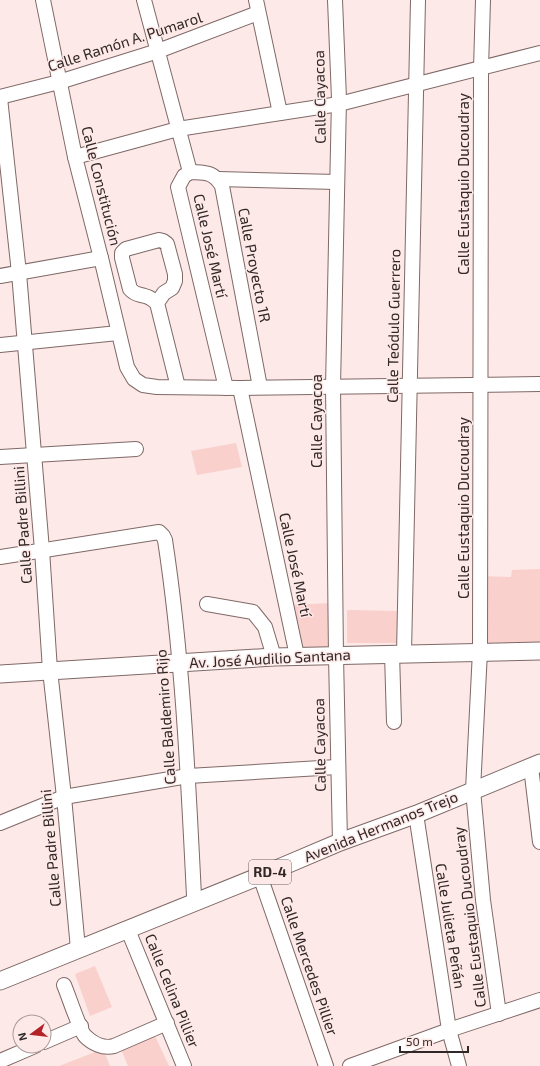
<svg xmlns="http://www.w3.org/2000/svg" width="540" height="1066" font-family="'Exo 2',sans-serif">
	<rect width="100%" height="100%" fill="#fde9e7"/>
	<g fill="#f9d0cc">
		<polygon points="236,443 242,467 197,475 191,451"/>
		<polygon points="540,569 540,651 480,651 480,576 511,577 512,570"/>
		<polygon points="335,603 336,656 297,656 286,605"/>
		<polygon points="347,610 400,611 399,643 347,643"/>
		<polygon points="95,966 112,1007 90,1016 75,974"/>
		<polygon points="155,1036 169,1066 128,1066 121,1049"/>
		<polygon points="103,1049 110,1066 59,1066"/>
	</g>
	<g fill="none" stroke-linecap="round" stroke-linejoin="round">
		<g stroke="#7f6967" stroke-width="16">
			<g id="minor">
				<polyline points="43,0 75,157 102,262 127,367 134,379 143,385 157,387 240,388 540,384"/>
				<polyline points="144,0 190,172 184,176 178,187 226,388"/>
				<polyline points="256,0 280,113"/>
				<polyline points="335,0 339,99 333,387 336,656 340,842"/>
				<polyline points="483,0 481,69 480,651 473,790 483,900 499,1014"/>
				<polyline points="0,97 59,82 158,51 258,13"/>
				<polyline points="0,98 19,273 42,550 50,670 64,797 78,949"/>
				<polyline points="75,157 178,129 339,104 540,53"/>
				<path d="M190,172c15,1 23,-1 32,14l38,201"/>
				<polyline points="218,179 337,182"/>
				<polyline points="0,276 101,258"/>
				<path d="M157,303l7,-10 8,-5 3,-7v-7l-8,-30 -4,-3 -4,-1 -33,9 -4,4v5l8,31c5,6 9,5 15,7 5,1 8,4 12,7l21,84"/>
				<polyline points="0,345 118,333"/>
				<polyline points="240,388 297,656"/>
				<polyline points="0,457 136,449"/>
				<path d="M0,557l159,-25 4,4 2,4c18,118 23,237 29,356l2,5"/>
				<polyline points="207,604 253,612 265,627 274,657"/>
				<polyline points="392,653 394,722"/>
				<polyline points="404,653 418,0"/>
				<polyline points="531,767 540,842"/>
				<polyline points="416,814 449,1030 459,1066"/>
				<polyline points="0,823 64,797 188,776 337,767"/>
				<polyline points="260,876 326,1066"/>
				<polyline points="128,930 184,1066"/>
				<path d="M64,985c4,9 16,46 21,51 7,7 18,13 29,10l53,-23"/>
				<polyline points="44,1042 81,1026"/>
				<polyline points="0,1061 35,1046"/>
				<polyline points="350,1066 449,1030 540,1000"/>
			</g>
		</g>
		<g stroke="#7f6967" stroke-width="19">
			<g id="major">
				<polyline points="0,674 274,657 540,651"/>
				<polyline points="0,981 260,876 340,842 417,814 540,763"/>
			</g>
		</g>
		<use href="#minor" stroke="#fff" stroke-width="14"/>
		<use href="#major" stroke="#fff" stroke-width="17"/>
	</g>
	<g text-anchor="middle" stroke-width="3" stroke-linejoin="round" paint-order="stroke">
		<rect fill="#fde9e7" stroke="#6e6160" stroke-width="1" x="249" y="860" width="42" height="24" rx="3"/>
		<g font-size="14" font-weight="bold" fill="#302726">
			<text x="270" y="877">RD-4</text>
		</g>
		<g font-size="15" fill="#302726" stroke="#fde9e7">
			<text transform="translate(125 42) rotate(-18)" y="5">Calle Ramón A. Pumarol</text>
			<text transform="translate(320 97) rotate(-91)" y="5">Calle Cayacoa</text>
			<text transform="translate(464 184) rotate(-90)" y="5">Calle Eustaquio Ducoudray</text>
			<text transform="translate(101 186) rotate(76)" y="5">Calle Constitución</text>
			<text transform="translate(210 246) rotate(77)" y="5">Calle José Martí</text>
			<text transform="translate(254 265) rotate(79)" y="5">Calle Proyecto 1R</text>
			<text transform="translate(394 326) rotate(-89)" y="5">Calle Teódulo Guerrero</text>
			<text transform="translate(317 421) rotate(-90)" y="5">Calle Cayacoa</text>
			<text transform="translate(464 508) rotate(-90)" y="5">Calle Eustaquio Ducoudray</text>
			<text transform="translate(23 525) rotate(-94)" y="5">Calle Padre Billini</text>
			<text transform="translate(295 565) rotate(78)" y="5">Calle José Martí</text>
			<text transform="translate(270 659) rotate(-3)" y="5">Av. José Audilio Santana</text>
			<text transform="translate(166 717) rotate(-94)" y="5">Calle Baldemiro Rijo</text>
			<text transform="translate(320 745) rotate(-91)" y="5">Calle Cayacoa</text>
			<text transform="translate(381 827) rotate(-22)" y="5">Avenida Hermanos Trejo</text>
			<text transform="translate(51 848) rotate(-95)" y="5">Calle Padre Billini</text>
			<text transform="translate(470 917) rotate(-97)" y="5">Calle Eustaquio Ducoudray</text>
			<text transform="translate(450 926) rotate(81)" y="5">Calle Julieta Peñán</text>
			<text transform="translate(309 966) rotate(71)" y="5">Calle Mercedes Pillier</text>
			<text transform="translate(172 991) rotate(68)" y="5">Calle Celina Pillier</text>
		</g>
	</g>
	<g transform="translate(32 1034) rotate(255)"><circle r="19" fill="#fde9e7" stroke="#ab9b9a"/>
	<path d="M0-3L7 15L0 10L-7 15Z" fill="#b32228"/>
	<text y="-6" font-size="11" font-weight="bold" text-anchor="middle" fill="#302726">N</text>
	</g>
	<path d="M400 1046v6h68v-6" fill="none" stroke="#302726" stroke-width="2"/>
	<text x="406" y="1046" font-size="12" fill="#302726" stroke="#fde9e7" stroke-width="3" paint-order="stroke">50 m</text>
</svg>
